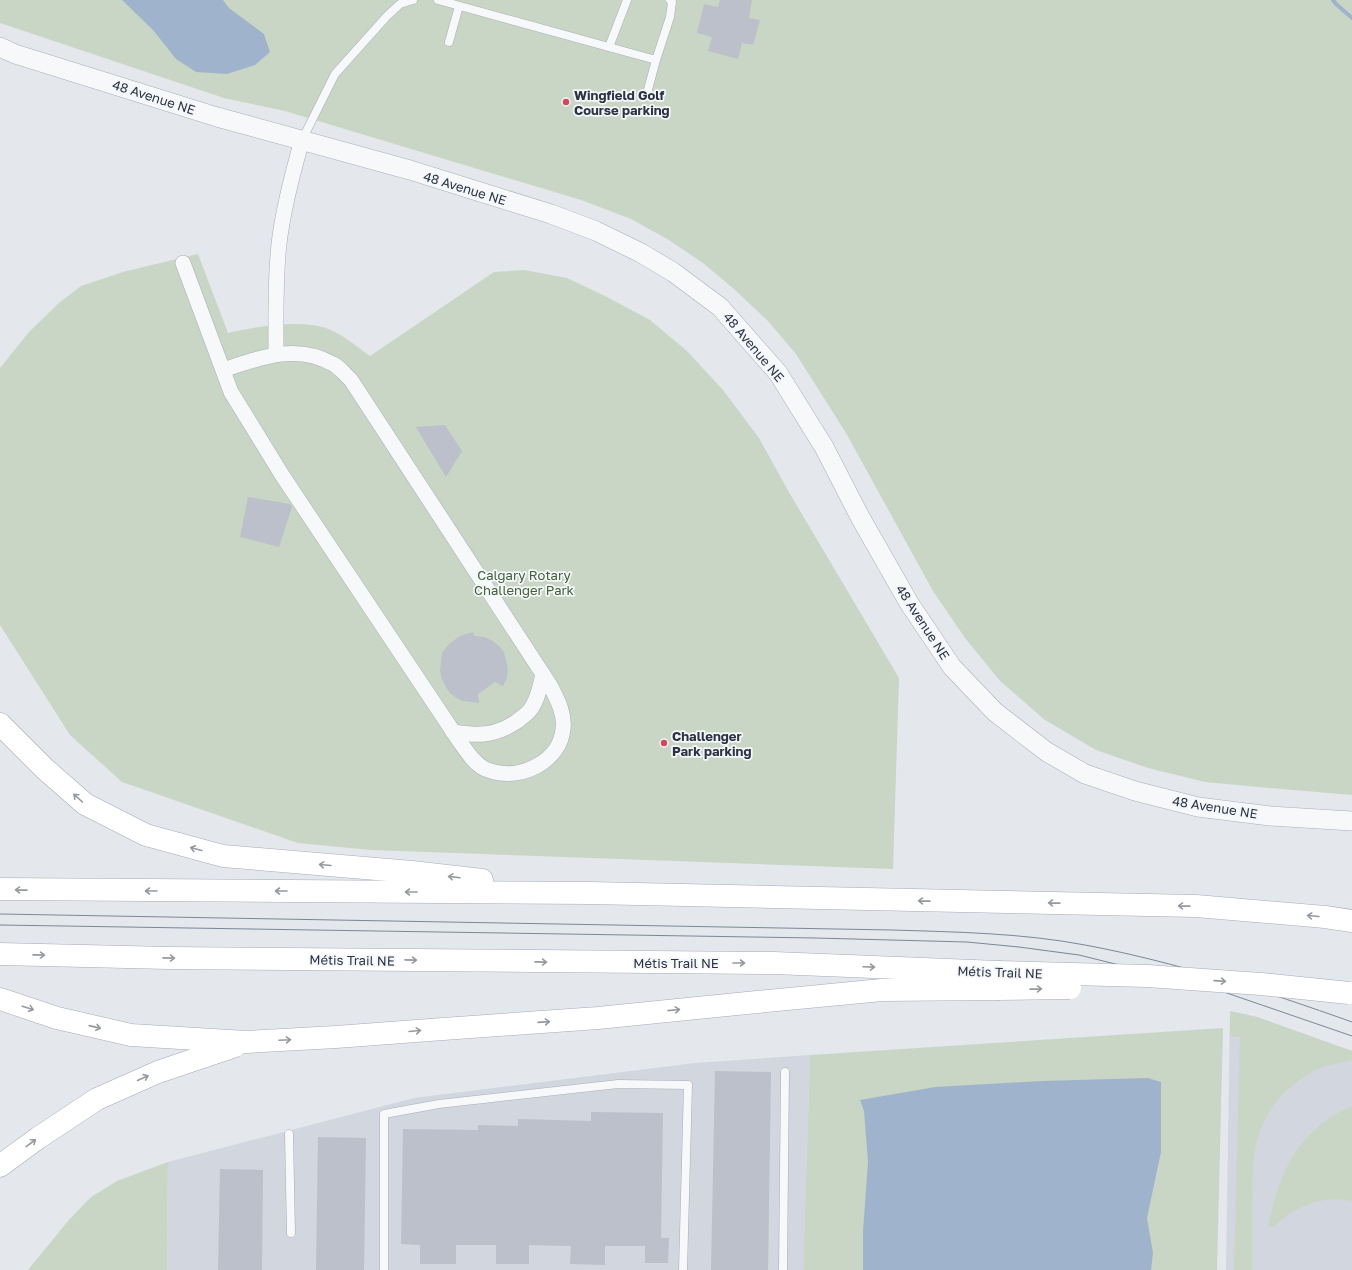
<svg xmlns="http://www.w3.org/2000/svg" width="1352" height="1270" font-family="'Golos Text',sans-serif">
	<rect width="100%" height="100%" fill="#e4e7ec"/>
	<g fill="#d2d6de">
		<polygon points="1230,1011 1257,1017 1352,1051 1352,1270 1226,1270"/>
		<polygon points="810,1055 803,1270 167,1270 168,1162 414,1098 695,1063"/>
	</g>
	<g fill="#c9d6c5">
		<polygon points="0,0 1352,0 1352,795 1258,787 1205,782 1148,768 1096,750 1045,720 1000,681 965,638 933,591 846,433 796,354 767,320 735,290 703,263 669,240 631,219 581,200 285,111 224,98 0,23"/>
		<path d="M198,254l30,79c26,-6 72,-14 98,-5 16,6 30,18 44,28l124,-84 30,-2 43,8 38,18 45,24 37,31 36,39 36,48 31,56 109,184 -6,191 -522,-19 -73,-7 -176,-61 -52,-47 -70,-110v-257l29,-36 30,-29 22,-17 42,-14z"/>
		<path d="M1230,1011l27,6 95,34v9c-9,2 -21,4 -30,7 -34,15 -62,46 -67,84 -3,17 -2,35 -3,52 0,22 0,45 0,67h-18l6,-233 -10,-1z"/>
		<polygon points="1223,1028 1217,1270 803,1270 810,1055"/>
		<path d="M1352,1106v95c-29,-6 -57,5 -78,26h-6c10,-47 24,-87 68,-113 5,-3 10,-6 16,-8z"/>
		<polygon points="168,1162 167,1270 28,1270 68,1221 91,1197 117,1181"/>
	</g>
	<g fill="#9fb4cc">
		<polygon points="122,0 223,0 229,8 264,34 270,52 255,65 227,74 196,72 176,59 153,30"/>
		<polygon points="1148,1078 1161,1082 1161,1152 1147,1218 1153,1253 1151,1270 863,1270 863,1231 868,1162 864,1111 860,1100 935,1087 1042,1081"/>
	</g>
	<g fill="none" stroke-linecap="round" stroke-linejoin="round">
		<polyline stroke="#9fb4cc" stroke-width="4" points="1333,0 1336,4 1352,18"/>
	</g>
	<g fill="#bbc0ca">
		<polygon points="720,0 752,0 749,18 760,20 753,45 742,43 738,59 708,51 712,37 697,33 704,4 718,7"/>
		<polygon points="445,425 462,451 446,477 416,427"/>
		<polygon points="248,497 290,504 292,507 279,547 240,537"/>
		<polygon points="473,632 474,636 484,637 491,640 499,646 504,652 508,669 507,678 503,686 495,682 478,694 479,703 463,701 457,698 450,693 446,687 442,679 440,671 442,653 449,644 460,636"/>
		<polygon points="715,1071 771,1072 768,1270 711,1270"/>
		<polygon points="591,1112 663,1113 661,1238 669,1238 668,1263 645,1263 645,1246 605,1246 605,1265 570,1264 571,1246 529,1245 529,1264 496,1264 496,1245 456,1245 456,1264 420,1264 420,1245 401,1244 403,1129 478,1130 478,1125 518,1126 518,1119 591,1121"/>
		<polygon points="318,1137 366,1138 364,1270 316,1270"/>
		<polygon points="220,1169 263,1170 262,1270 218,1270"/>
	</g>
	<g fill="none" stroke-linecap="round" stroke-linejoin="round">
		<g stroke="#a9aeb7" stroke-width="9">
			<g id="service">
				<polyline points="438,0 656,60 670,17 672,2 670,0"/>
				<polyline points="449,42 459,6"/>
				<polyline points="609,47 627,0"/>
				<polyline points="646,97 656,60"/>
				<polyline points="302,140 335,74 387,16 400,4 413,0"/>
				<polyline points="289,1134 291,1233"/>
				<polyline points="384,1270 384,1114 439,1104 618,1084 688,1085 683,1270"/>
				<polyline points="783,1270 785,1072"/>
			</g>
		</g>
		<g stroke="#a9aeb7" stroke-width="16">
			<g id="minor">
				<path d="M183,263l48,129 51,83 178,267c7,10 14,21 25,27 3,1 6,2 9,3 29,7 66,-11 69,-43 2,-16 -6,-30 -13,-44l-199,-305c-6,-5 -11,-13 -18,-16 -37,-21 -74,-6 -110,6"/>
				<path d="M276,354c0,-37 -1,-74 3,-110 4,-35 13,-69 23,-104"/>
				<path d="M453,732c25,4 41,4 63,-10 5,-4 11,-8 14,-12 8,-10 10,-24 13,-36"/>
			</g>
		</g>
		<g stroke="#a9aeb7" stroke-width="20">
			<polyline id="tertiary" points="0,47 15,54 217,117 410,170 551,214 596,231 641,253 673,272 720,307 778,373 824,447 860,517 909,603 952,667 995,712 1047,752 1085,774 1135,791 1198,807 1270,816 1352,821"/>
		</g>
		<g stroke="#a3abb8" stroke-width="23">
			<g id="primary">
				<polyline points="0,724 45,769 85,804 146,835 223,856 412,872 482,880"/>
				<polyline points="0,889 590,893 1196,906 1325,917 1352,921"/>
				<polyline points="0,954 168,958 774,963 998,972"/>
				<polyline points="0,999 57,1018 131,1035 246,1042 336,1037 443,1029 598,1018 757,1002 882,990 997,989"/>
				<polyline points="0,1166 38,1138 97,1099 158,1072 235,1046"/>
			</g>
		</g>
		<use href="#service" stroke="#f7f8fa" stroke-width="8"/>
		<use href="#minor" stroke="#f7f8fa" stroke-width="15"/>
		<use href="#tertiary" stroke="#f7f8fa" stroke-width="19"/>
		<use href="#primary" stroke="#fff" stroke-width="22"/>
		<g stroke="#7d8696" stroke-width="1">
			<path d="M0,914l892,16c64,2 130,3 193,15 91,17 180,46 267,77"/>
			<polyline points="0,925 815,938 967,942 1019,947 1079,955 1160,975 1221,991 1352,1036"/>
		</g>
		<g stroke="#a3abb8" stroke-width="23" stroke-linecap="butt">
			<g id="primary-bridge">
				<polyline points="998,972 1147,976 1261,984 1349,993"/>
				<polyline points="997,989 1070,988"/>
			</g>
		</g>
		<use href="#primary-bridge" stroke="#fff" stroke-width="22"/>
	</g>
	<defs><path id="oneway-shaft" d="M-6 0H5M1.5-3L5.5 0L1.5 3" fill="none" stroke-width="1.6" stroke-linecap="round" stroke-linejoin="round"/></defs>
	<g stroke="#959aa2">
		<use href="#oneway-shaft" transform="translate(78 798) rotate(-138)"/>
		<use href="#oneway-shaft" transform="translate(196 849) rotate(-165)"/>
		<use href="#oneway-shaft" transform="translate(325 865) rotate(-175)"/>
		<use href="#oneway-shaft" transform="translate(454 877) rotate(-173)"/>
		<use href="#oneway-shaft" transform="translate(21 890) rotate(-179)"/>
		<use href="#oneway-shaft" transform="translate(151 891) rotate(-180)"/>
		<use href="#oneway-shaft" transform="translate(281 891) rotate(-180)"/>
		<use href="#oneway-shaft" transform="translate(411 892) rotate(-180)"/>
		<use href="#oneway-shaft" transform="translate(924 901) rotate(-179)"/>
		<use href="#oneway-shaft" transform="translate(1054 903) rotate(-179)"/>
		<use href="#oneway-shaft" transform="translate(1184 906) rotate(-179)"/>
		<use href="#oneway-shaft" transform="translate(1313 916) rotate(-175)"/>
		<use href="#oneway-shaft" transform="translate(39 955) rotate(1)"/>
		<use href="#oneway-shaft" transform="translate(169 958) rotate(1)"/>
		<use href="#oneway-shaft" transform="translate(411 960) rotate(1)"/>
		<use href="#oneway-shaft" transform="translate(541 962) rotate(1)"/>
		<use href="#oneway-shaft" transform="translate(739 963)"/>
		<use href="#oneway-shaft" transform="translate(869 967) rotate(2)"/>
		<use href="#oneway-shaft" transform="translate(1220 981) rotate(4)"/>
		<use href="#oneway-shaft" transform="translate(1036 989) rotate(-1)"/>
		<use href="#oneway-shaft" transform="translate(28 1008) rotate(18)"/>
		<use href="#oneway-shaft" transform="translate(674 1010) rotate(-6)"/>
		<use href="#oneway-shaft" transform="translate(544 1022) rotate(-4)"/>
		<use href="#oneway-shaft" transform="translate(95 1027) rotate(13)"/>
		<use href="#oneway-shaft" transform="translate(415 1031) rotate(-5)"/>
		<use href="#oneway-shaft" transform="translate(285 1040) rotate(-3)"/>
		<use href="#oneway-shaft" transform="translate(143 1078) rotate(-24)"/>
		<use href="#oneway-shaft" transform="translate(31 1143) rotate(-37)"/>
	</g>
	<g fill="#d1495b" stroke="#f4f6f9" stroke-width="1.5">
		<circle cx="566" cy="102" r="4"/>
		<circle cx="664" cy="743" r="4"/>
	</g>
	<g text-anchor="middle" stroke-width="3.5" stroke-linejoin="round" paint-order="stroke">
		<g font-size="13" font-weight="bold" fill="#2b3445" stroke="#f4f6f9" text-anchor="start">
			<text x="574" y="100">Wingfield Golf<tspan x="574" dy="15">Course parking</tspan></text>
			<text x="672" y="741">Challenger<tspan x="672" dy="15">Park parking</tspan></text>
		</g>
		<g font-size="13" fill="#2b3445" stroke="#f4f6f9">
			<text transform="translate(154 97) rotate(18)" y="5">48 Avenue NE</text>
			<text transform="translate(465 188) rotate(17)" y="5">48 Avenue NE</text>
			<text transform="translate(754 347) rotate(50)" y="5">48 Avenue NE</text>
			<text transform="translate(923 622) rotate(57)" y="5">48 Avenue NE</text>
			<text transform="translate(1215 807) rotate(9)" y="5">48 Avenue NE</text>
			<text transform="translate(352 960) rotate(1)" y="5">Métis Trail NE</text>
			<text x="676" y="968">Métis Trail NE</text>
			<text transform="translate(1000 972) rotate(2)" y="5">Métis Trail NE</text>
		</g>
		<g font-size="13" fill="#3f6138" stroke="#f4f6f9">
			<text x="524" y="580">Calgary Rotary<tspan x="524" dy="15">Challenger Park</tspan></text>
		</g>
	</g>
</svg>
